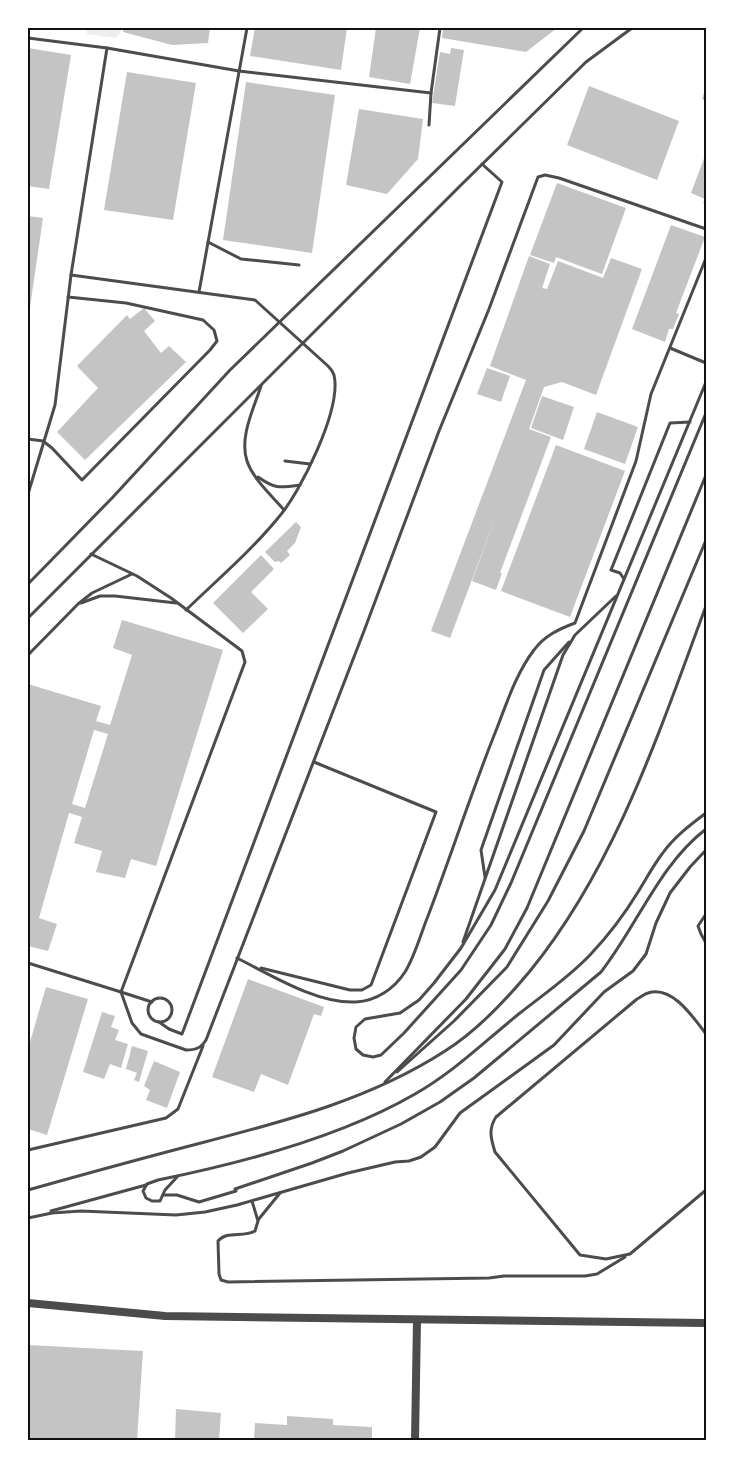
<svg xmlns="http://www.w3.org/2000/svg" width="734" height="1468" font-family="'Open Sans',sans-serif">
	<rect width="100%" height="100%" fill="#fff"/>
	<polygon fill="#eee" points="87,28 121,28 120,33 115,38 87,34"/>
	<g fill="#c4c4c4" fill-rule="evenodd">
		<polygon points="124,28 210,28 208,43 172,45 123,32"/>
		<polygon points="255,28 347,28 341,70 250,56"/>
		<polygon points="376,28 420,28 410,84 369,77"/>
		<polygon points="443,28 557,28 526,52 442,38"/>
		<polygon points="28,48 71,55 49,189 28,186"/>
		<polygon points="451,48 464,50 455,106 432,103 440,52 450,54"/>
		<polygon points="127,72 196,83 173,220 104,210"/>
		<polygon points="246,82 335,95 312,253 223,240"/>
		<polygon points="589,86 679,121 657,180 567,145"/>
		<polygon points="706,87 706,101 702,99"/>
		<polygon points="359,109 423,119 418,159 387,194 346,185"/>
		<polygon points="706,153 706,205 703,203 705,199 691,193"/>
		<polygon points="557,183 626,208 602,274 556,257 554,263 530,255"/>
		<polygon points="28,216 43,218 29,314 28,314"/>
		<polygon points="671,225 705,237 676,313 679,314 673,329 669,329 665,342 632,329"/>
		<polygon points="529,256 550,264 542,288 547,289 558,261 603,278 611,258 642,269 596,395 562,382 544,387 529,429 551,437 500,573 502,573 496,590 472,581 502,500 450,638 431,631 526,380 490,366"/>
		<polygon points="144,308 155,321 144,331 161,353 169,346 186,362 85,460 57,432 98,388 77,366 127,315 130,319"/>
		<polygon points="487,368 510,376 501,402 477,394"/>
		<polygon points="542,396 574,407 563,440 531,428"/>
		<polygon points="597,412 638,427 625,464 584,449"/>
		<polygon points="556,445 625,471 570,617 501,591"/>
		<polygon points="296,522 301,527 295,543 287,551 290,555 281,563 279,561 275,562 265,552"/>
		<polygon points="261,555 274,569 251,592 268,609 243,633 213,603"/>
		<path d="M122,620l101,30 -67,216 -25,-7 -6,19 -29,-6 6,-21 -28,-8 8,-26 -13,-4 -30,105 18,6 -9,27 -20,-5v-262l73,22 -5,15 14,4 22,-70 -19,-7zM94,730l14,4 -23,74 -13,-4z"/>
		<polygon points="248,979 324,1007 321,1016 314,1014 288,1085 261,1074 254,1092 212,1077"/>
		<polygon points="46,987 88,999 47,1135 28,1129 28,1049"/>
		<polygon points="102,1012 115,1016 111,1027 119,1030 115,1040 128,1044 121,1068 110,1064 104,1079 83,1072"/>
		<polygon points="132,1046 148,1051 139,1082 134,1080 137,1073 126,1069"/>
		<polygon points="154,1061 180,1072 167,1108 146,1100 150,1090 144,1086"/>
		<polygon points="28,1345 143,1351 137,1440 28,1440"/>
		<polygon points="176,1409 221,1413 219,1440 175,1440"/>
		<polygon points="287,1416 333,1419 333,1425 372,1427 372,1440 254,1440 255,1423 287,1425"/>
	</g>
	<g fill="none" stroke-linecap="round" stroke-linejoin="round">
		<g stroke="#4c4c4c" stroke-width="3">
			<polyline points="28,38 107,48 239,71 431,93"/>
			<polyline points="429,125 431,93 440,28"/>
			<polyline points="208,242 241,259 299,265"/>
			<path d="M71,275l184,25 73,66c3,3 5,6 6,9 8,34 -34,118 -56,143 -27,33 -61,62 -92,92"/>
			<polyline points="199,292 247,28"/>
			<polyline points="670,348 706,363"/>
			<polyline points="706,382 495,890 461,948 434,983 419,1000 400,1013 365,1019 356,1027 354,1038 356,1049 363,1055 373,1057 381,1055 404,1033 461,970 491,925 511,883 706,413"/>
			<path d="M261,386c-7,22 -22,51 -14,75 6,18 25,35 37,49"/>
			<polyline points="28,439 43,441 52,448 82,480 210,350 217,341 214,330 203,320 126,303 68,297"/>
			<polyline points="285,461 310,464"/>
			<path d="M258,477c17,12 21,11 42,8"/>
			<polyline points="28,494 55,405 71,275 107,48"/>
			<polyline points="91,554 137,576 171,598 234,645 242,651 245,662 121,992 152,1002"/>
			<polyline points="624,579 620,573 611,570 670,423 690,422"/>
			<polyline points="28,584 113,497 230,370 583,28"/>
			<polyline points="81,603 100,596 115,596 176,603"/>
			<polyline points="28,618 461,185 586,62 632,28"/>
			<polyline points="28,655 78,604 92,593 132,574"/>
			<polyline points="485,877 481,850 544,670 569,642"/>
			<polyline points="706,914 698,926 701,934 706,943"/>
			<polyline points="463,942 563,655 575,635 616,596"/>
			<path d="M237,958c34,17 80,46 119,44 20,-1 38,-13 49,-30 10,-16 16,-39 23,-56 24,-63 44,-126 69,-188 10,-26 20,-56 37,-78 10,-14 25,-21 41,-27l61,-162 15,-67 55,-136"/>
			<path d="M28,963l93,29 11,31 9,11 45,16c10,0 15,-2 20,-10l158,-409 75,-200 50,-122 49,-132 7,-2 14,3 147,51"/>
			<polyline points="261,968 350,990 362,990 371,985 436,812 314,762"/>
			<circle cx="160" cy="1010" r="12"/>
			<polyline points="159,1022 169,1029 182,1034 502,182 482,164"/>
			<path d="M706,1034c-13,-17 -34,-49 -58,-41 -4,1 -7,4 -11,6l-141,118c-8,12 -5,22 -1,35l85,103 26,4 24,-5 76,-64"/>
			<polyline points="397,1072 454,1021 507,967 548,901 584,831 706,540"/>
			<polyline points="385,1082 466,999 505,949 527,908 706,475"/>
			<polyline points="28,1150 166,1118 178,1109 203,1046"/>
			<path d="M178,1176l-13,14 -5,11h-8l-6,-3 -3,-7 4,-7 11,-4c84,-17 183,-43 257,-86 39,-22 70,-53 105,-81 24,-19 48,-35 70,-58 18,-19 34,-40 48,-63 8,-13 15,-26 24,-38 12,-17 28,-29 44,-41"/>
			<path d="M28,1190c57,-16 115,-32 173,-47 85,-22 170,-44 244,-92 32,-20 61,-51 85,-80 86,-106 129,-239 176,-365"/>
			<path d="M163,1195h14l22,7 37,-11 -1,-2 77,-26 31,-12 58,-27 39,-22 34,-24 127,-106c36,-46 58,-107 105,-143"/>
			<path d="M252,1201l6,20 -3,10c-12,7 -28,-1 -37,10l1,33 2,6 7,2 261,-4 15,-2h81l12,-2 28,-17"/>
			<polyline points="51,1211 146,1185"/>
			<polyline points="28,1218 52,1213 81,1211 176,1215 205,1212 237,1205 348,1173 395,1162 409,1161 421,1157 435,1147 460,1113 554,1045 604,992 633,971 646,954 656,923 670,893 690,867 706,850"/>
			<polyline points="258,1220 280,1193"/>
		</g>
		<g stroke="#4c4c4c" stroke-width="8">
			<polyline points="28,1303 165,1316 706,1323"/>
			<polyline points="415,1440 417,1320"/>
		</g>
	</g>
	<rect width="734" height="1468" fill="none" stroke="#ffffff" stroke-width="58"/>
	<rect x="29" y="29" width="676" height="1410" fill="none" stroke="#111" stroke-width="2"/>
</svg>
